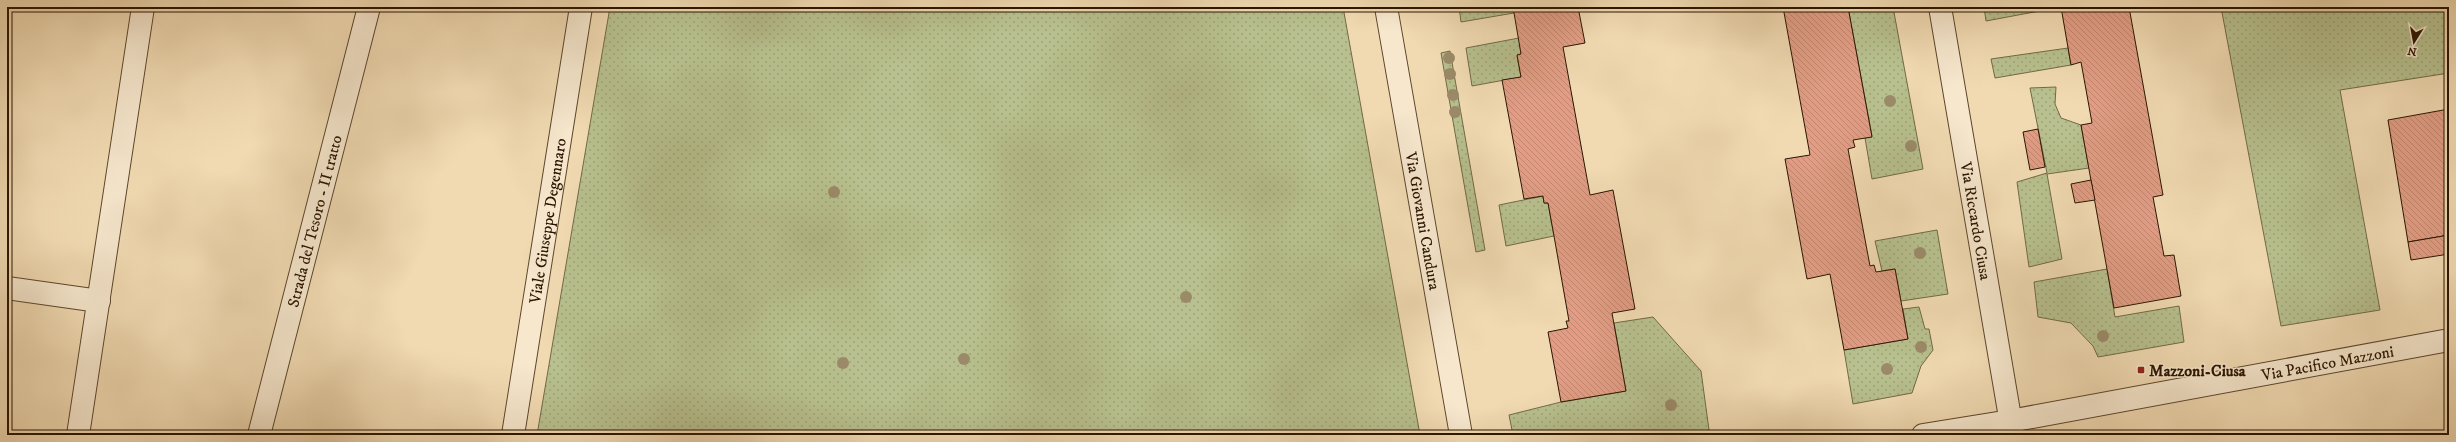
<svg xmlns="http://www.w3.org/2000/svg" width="2456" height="442" font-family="'IM FELL DW Pica',serif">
	<defs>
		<pattern id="grass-dots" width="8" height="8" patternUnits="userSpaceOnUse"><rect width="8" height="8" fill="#b7c08e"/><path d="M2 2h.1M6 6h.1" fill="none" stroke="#9ea479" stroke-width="1.8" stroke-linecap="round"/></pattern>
		<pattern id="building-back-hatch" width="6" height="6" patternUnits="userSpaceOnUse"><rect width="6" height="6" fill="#e29d84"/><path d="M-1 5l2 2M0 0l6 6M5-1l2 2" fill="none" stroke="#c28670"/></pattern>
	</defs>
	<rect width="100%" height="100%" fill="#f1dab2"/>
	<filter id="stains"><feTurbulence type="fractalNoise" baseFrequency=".005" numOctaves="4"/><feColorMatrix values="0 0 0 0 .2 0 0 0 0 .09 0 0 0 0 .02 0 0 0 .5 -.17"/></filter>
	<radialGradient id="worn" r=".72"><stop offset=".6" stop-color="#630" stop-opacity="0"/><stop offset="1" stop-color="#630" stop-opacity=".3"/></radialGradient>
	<g fill="url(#grass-dots)" stroke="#716a47">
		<polygon points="610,7 1343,7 1420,435 537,435"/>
		<polygon points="1459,7 1513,7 1514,13 1461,22"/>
		<polygon points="1848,7 1893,7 1923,169 1872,179 1865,138 1872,136"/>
		<polygon points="1984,7 2061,7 1986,21"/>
		<polygon points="2221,7 2449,7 2449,73 2340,90 2380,310 2281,326"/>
		<polygon points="1519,38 1521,54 1517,56 1521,77 1472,86 1466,48"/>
		<polygon points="2068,48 2071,65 1995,78 1991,59"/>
		<polygon points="1450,51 1485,250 1476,252 1441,53"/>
		<polygon points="2056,87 2055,104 2061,118 2081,125 2089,168 2047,174 2062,259 2029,267 2017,182 2047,173 2030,88"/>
		<polygon points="1543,196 1544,203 1548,203 1554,236 1506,246 1499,205"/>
		<polygon points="1937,230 1948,294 1901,301 1895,269 1882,271 1875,241"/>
		<polygon points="2107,269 2115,317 2179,306 2184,342 2098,357 2093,346 2071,323 2038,317 2034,282"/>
		<polygon points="1919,307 1925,329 1929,329 1933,350 1921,366 1912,393 1853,404 1844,350 1908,339 1903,309"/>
		<polygon points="1653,317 1701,371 1709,430 1683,435 1513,435 1509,415 1561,402 1626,391 1614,323"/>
	</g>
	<g fill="url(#building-back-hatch)" stroke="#2b1500">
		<polygon points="1513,7 1578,7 1585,43 1563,47 1590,195 1613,190 1635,309 1612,313 1626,391 1561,402 1548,332 1568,328 1566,321 1569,321 1554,236 1548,203 1544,203 1543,196 1524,199 1502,80 1521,77 1517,55 1521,54"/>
		<polygon points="1783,7 1848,7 1872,137 1853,140 1855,147 1848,149 1870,266 1874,265 1876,272 1895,269 1908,339 1844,350 1830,274 1807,279 1785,159 1810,155"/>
		<polygon points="2061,7 2129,7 2163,195 2153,197 2164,256 2174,255 2181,296 2114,308 2081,125 2092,123 2081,62 2071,65"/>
		<polygon points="2449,109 2449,235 2408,242 2388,120"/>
		<polygon points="2038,129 2045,167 2030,170 2023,132"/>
		<polygon points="2091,180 2095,200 2075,203 2071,184"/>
		<polygon points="2449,235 2449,254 2411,260 2408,242"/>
	</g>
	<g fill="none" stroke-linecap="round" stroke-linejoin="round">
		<g stroke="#5c462c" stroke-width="24">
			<g id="minor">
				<path id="s1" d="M1386,7l75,428"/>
				<path id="s2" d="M1940,7l73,428"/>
				<polyline points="7,288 99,301"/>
				<polyline points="78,435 143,7"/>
				<path id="s3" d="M259,435l110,-428"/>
				<path id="s4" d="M513,435l68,-428"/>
				<path id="s5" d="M1923,435l87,-14 439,-81"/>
			</g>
		</g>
		<use href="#minor" stroke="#f6e7cd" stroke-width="22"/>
	</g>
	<g fill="#9b8a68">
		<circle cx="1449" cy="58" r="6"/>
		<circle cx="1450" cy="74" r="6"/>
		<circle cx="1453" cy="95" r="6"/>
		<circle cx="1890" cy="101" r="6"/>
		<circle cx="1455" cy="112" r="6"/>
		<circle cx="1911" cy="146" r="6"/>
		<circle cx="834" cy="192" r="6"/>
		<circle cx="1920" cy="253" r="6"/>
		<circle cx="1186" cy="297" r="6"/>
		<circle cx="2103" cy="336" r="6"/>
		<circle cx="1921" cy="347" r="6"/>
		<circle cx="964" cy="359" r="6"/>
		<circle cx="843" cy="363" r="6"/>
		<circle cx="1887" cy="369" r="6"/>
		<circle cx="1671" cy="405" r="6"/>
	</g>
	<rect fill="#8f2418" stroke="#f6e7cd" stroke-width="1.5" x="2137" y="366" width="8" height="8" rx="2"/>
	<g text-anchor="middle" stroke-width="3" stroke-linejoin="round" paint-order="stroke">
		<g font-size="16" fill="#2b1500" stroke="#f6e7cd">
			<text dy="6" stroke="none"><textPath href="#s3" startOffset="221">Strada del Tesoro - II tratto</textPath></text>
			<text dy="6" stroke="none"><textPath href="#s4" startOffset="217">Viale Giuseppe Degennaro</textPath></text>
			<text dy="6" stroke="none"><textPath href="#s1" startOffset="217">Via Giovanni Candura</textPath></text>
			<text dy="6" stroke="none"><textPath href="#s2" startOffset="217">Via Riccardo Ciusa</textPath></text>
			<text dy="6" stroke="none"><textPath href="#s5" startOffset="411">Via Pacifico Mazzoni</textPath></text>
		</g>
		<g font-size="16" font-weight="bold" fill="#2b1500" stroke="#f6e7cd" text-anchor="start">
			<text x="2149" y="376">Mazzoni-Ciusa</text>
		</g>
	</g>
	<rect width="2456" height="442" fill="none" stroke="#f1dab2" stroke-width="24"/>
	<rect x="8" y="8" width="2440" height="426" fill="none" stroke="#2b1500" stroke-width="2"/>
	<rect x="12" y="12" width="2432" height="418" fill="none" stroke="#2b1500"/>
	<g transform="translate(2414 42) rotate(191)" stroke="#f6e7cd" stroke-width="3" paint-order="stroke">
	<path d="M0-3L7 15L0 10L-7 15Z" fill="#2b1500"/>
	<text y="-6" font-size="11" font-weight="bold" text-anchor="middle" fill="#2b1500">N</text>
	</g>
	<rect width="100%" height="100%" filter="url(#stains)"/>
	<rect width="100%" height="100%" fill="url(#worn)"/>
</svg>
